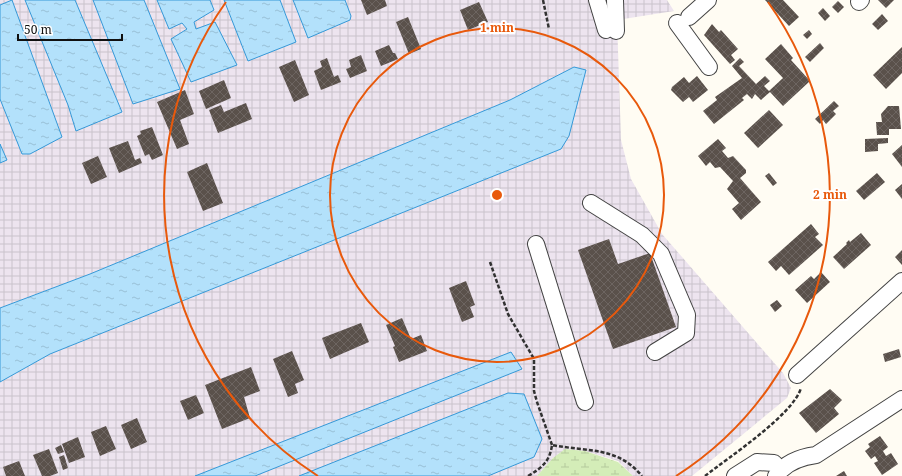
<svg xmlns="http://www.w3.org/2000/svg" width="902" height="476" font-family="'Noto Serif',serif">
	<defs>
		<pattern id="industrial-grid" width="8" height="8" patternUnits="userSpaceOnUse"><rect width="8" height="8" fill="#ede4ef"/><path d="M0 4h8M4 0v8" fill="none" stroke="#cac3cc"/></pattern>
		<pattern id="wetland-marsh" width="20" height="14" patternUnits="userSpaceOnUse"><rect width="20" height="14" fill="#d4edb8"/><path d="M1 5h8M5 5V1M11 12h8M15 12V8" fill="none" stroke="#b5ca9d"/></pattern>
		<pattern id="water-ripples" width="26" height="14" patternUnits="userSpaceOnUse"><rect width="26" height="14" fill="#b3e1fb"/><path d="M2 4q2-2 4 0t4 0M15 11q2-2 4 0t4 0" fill="none" stroke="#99c0d6"/></pattern>
		<pattern id="building-cross-hatch" width="8" height="8" patternUnits="userSpaceOnUse"><rect width="8" height="8" fill="#5a514b"/><path d="M0 0l8 8M0 8l8-8" fill="none" stroke="#6d6561"/></pattern>
	</defs>
	<rect width="100%" height="100%" fill="#fffcf3"/>
	<polygon fill="url(#industrial-grid)" points="0,0 667,0 674,11 617,20 621,140 631,179 662,234 783,373 791,388 787,398 692,476 633,476 618,461 585,451 553,458 537,476 0,476 0,382 50,354 561,149 574,67 510,100 90,274 0,308"/>
	<polygon fill="url(#wetland-marsh)" points="565,449 585,451 618,462 633,476 537,476 553,458"/>
	<g fill="url(#water-ripples)" stroke="#3598d7">
		<polygon points="12,0 62,137 30,154 22,154 0,99 0,5"/>
		<polygon points="25,0 75,0 122,112 76,131 68,105"/>
		<polygon points="93,0 144,0 180,89 133,104"/>
		<polygon points="157,0 210,0 214,10 194,22 196,29 215,22 237,65 191,82 171,39 187,29 182,23 169,29"/>
		<polygon points="224,0 280,0 296,42 248,61"/>
		<polygon points="293,0 345,0 351,16 350,20 308,38"/>
		<polygon points="574,67 586,70 569,136 561,149 50,354 0,382 0,308 90,274 510,100"/>
		<polygon points="0,144 7,160 0,163"/>
		<polygon points="511,352 522,369 255,476 195,476"/>
		<polygon points="508,393 524,394 542,439 534,457 488,476 299,476"/>
	</g>
	<g fill="url(#building-cross-hatch)">
		<polygon points="361,0 385,0 387,6 367,15"/>
		<polygon points="765,0 783,0 799,17 789,26"/>
		<polygon points="878,0 894,0 886,8"/>
		<polygon points="838,1 844,7 838,13 832,7"/>
		<polygon points="479,2 488,22 468,30 460,10"/>
		<polygon points="823,8 830,16 825,21 818,13"/>
		<polygon points="882,14 888,21 878,30 872,24"/>
		<polygon points="408,17 421,49 409,54 396,22"/>
		<polygon points="712,24 719,32 721,30 738,49 731,55 735,60 730,64 704,35"/>
		<polygon points="809,30 812,34 807,39 803,35"/>
		<polygon points="820,43 824,48 810,62 805,57"/>
		<polygon points="781,44 793,58 791,60 810,81 783,106 770,92 761,100 755,94 752,99 747,94 742,98 744,100 714,124 703,111 717,100 715,97 742,78 732,66 740,58 744,62 739,66 756,84 765,76 770,81 764,86 769,91 783,78 765,59"/>
		<polygon points="389,45 393,53 395,53 398,59 381,66 375,51"/>
		<polygon points="902,47 902,73 886,89 873,75"/>
		<polygon points="361,55 367,71 350,78 346,69 351,67 349,60"/>
		<polygon points="327,58 334,77 338,75 341,82 321,90 314,71 322,67 320,61"/>
		<polygon points="295,60 309,95 294,102 279,67"/>
		<polygon points="697,76 708,90 693,102 689,97 683,102 671,90 672,87 684,77 689,83"/>
		<polygon points="224,80 231,98 206,109 199,91"/>
		<polygon points="185,90 194,114 180,120 189,144 177,149 157,102"/>
		<polygon points="834,101 839,106 833,111 836,114 826,124 823,120 820,124 815,119"/>
		<polygon points="246,103 252,119 218,133 209,110 221,105 224,112"/>
		<polygon points="888,106 899,106 901,129 889,129 889,135 877,135 876,122 882,122 881,114"/>
		<polygon points="769,110 783,125 758,148 744,133"/>
		<polygon points="152,127 163,155 152,160 149,154 145,156 137,136 141,134 140,131"/>
		<polygon points="888,138 888,143 878,144 878,151 865,152 865,139"/>
		<polygon points="718,139 726,148 722,151 728,158 733,156 746,170 746,173 740,178 761,202 741,220 732,209 739,203 727,189 733,181 720,167 715,168 710,162 706,166 698,156"/>
		<polygon points="128,141 135,160 140,158 142,163 119,173 109,148"/>
		<polygon points="902,145 902,167 892,154"/>
		<polygon points="98,156 107,177 91,184 82,163"/>
		<polygon points="207,163 223,203 203,211 187,172"/>
		<polygon points="769,173 777,183 773,186 765,176"/>
		<polygon points="877,173 885,182 864,200 856,191"/>
		<polygon points="902,184 902,199 895,190"/>
		<polygon points="811,224 819,234 815,237 823,245 789,275 781,266 776,271 768,262"/>
		<polygon points="861,233 871,245 844,269 833,257 847,244 846,243 849,240 850,242"/>
		<polygon points="609,239 618,264 650,253 676,327 613,349 578,250"/>
		<polygon points="902,250 902,265 895,257"/>
		<polygon points="821,272 830,282 807,303 795,290 811,276 814,279"/>
		<polygon points="466,281 475,305 470,307 474,317 462,322 449,288"/>
		<polygon points="777,300 782,306 775,312 770,305"/>
		<polygon points="402,318 411,339 421,335 427,351 399,362 393,347 395,346 386,325"/>
		<polygon points="361,323 369,342 330,359 322,338"/>
		<polygon points="899,349 901,357 885,362 883,354"/>
		<polygon points="292,351 304,380 295,384 298,393 288,397 273,359"/>
		<polygon points="251,367 260,391 244,397 250,418 222,429 205,385"/>
		<polygon points="830,389 842,400 834,408 839,414 816,433 799,413"/>
		<polygon points="196,395 204,413 188,420 180,401"/>
		<polygon points="137,418 147,442 131,449 121,425"/>
		<polygon points="106,426 116,449 100,456 91,432"/>
		<polygon points="880,436 888,447 883,451 886,456 891,453 898,464 882,475 874,463 878,461 875,456 871,459 865,451 870,447 868,444"/>
		<polygon points="78,437 85,457 69,463 62,444"/>
		<polygon points="61,445 64,452 58,454 55,448"/>
		<polygon points="49,449 58,473 50,476 42,476 33,455"/>
		<polygon points="64,455 68,468 63,470 59,457"/>
		<polygon points="19,461 25,476 6,476 3,467"/>
		<polygon points="844,471 847,476 836,476"/>
	</g>
	<g fill="none" stroke-linecap="round" stroke-linejoin="round">
		<g stroke="#434343" stroke-width="18">
			<g id="minor">
				<polyline points="597,0 606,30"/>
				<polyline points="615,0 616,31"/>
				<polyline points="859,2 861,0"/>
				<polyline points="689,17 708,0"/>
				<polyline points="677,23 709,67"/>
				<polyline points="591,203 642,235 661,254 687,315 686,333 655,352"/>
				<polyline points="536,244 585,402"/>
				<polyline points="797,375 902,281"/>
				<polyline points="735,476 757,462 774,463 780,470"/>
				<path d="M776,476c9,-13 25,-19 40,-21l86,-56"/>
			</g>
		</g>
		<g stroke="#323232" stroke-width="2.5" stroke-dasharray="4 2" stroke-linecap="butt">
			<polyline points="543,0 549,29"/>
			<polyline points="490,262 508,314 534,359 534,391 537,402 552,445"/>
			<path d="M528,476c14,-8 22,-15 24,-31 35,7 65,1 90,31"/>
			<path d="M705,476c24,-19 88,-61 96,-88"/>
		</g>
		<use href="#minor" stroke="#fff" stroke-width="16"/>
	</g>
	<g fill="none" stroke="#e8590c" stroke-width="2">
		<circle cx="497" cy="195" r="167"/>
		<path d="M318 476A333 333 0 0 1 226 2M768 2A333 333 0 0 1 676 476"/>
	</g>
	<circle cx="497" cy="195" r="6" fill="#e8590c" stroke="#fff" stroke-width="2"/>
	<g font-size="12" text-anchor="middle" font-weight="bold" fill="#e8590c" stroke="#fff" stroke-width="4" stroke-linejoin="round" paint-order="stroke">
		<text x="497" y="32">1 min</text>
		<text x="830" y="199">2 min</text>
	</g>
	<path d="M18 34v6h104v-6" fill="none" stroke="#101010" stroke-width="2"/>
	<text x="24" y="34" font-size="12" fill="#101010" stroke="#ffffff" stroke-width="3" paint-order="stroke">50 m</text>
</svg>
